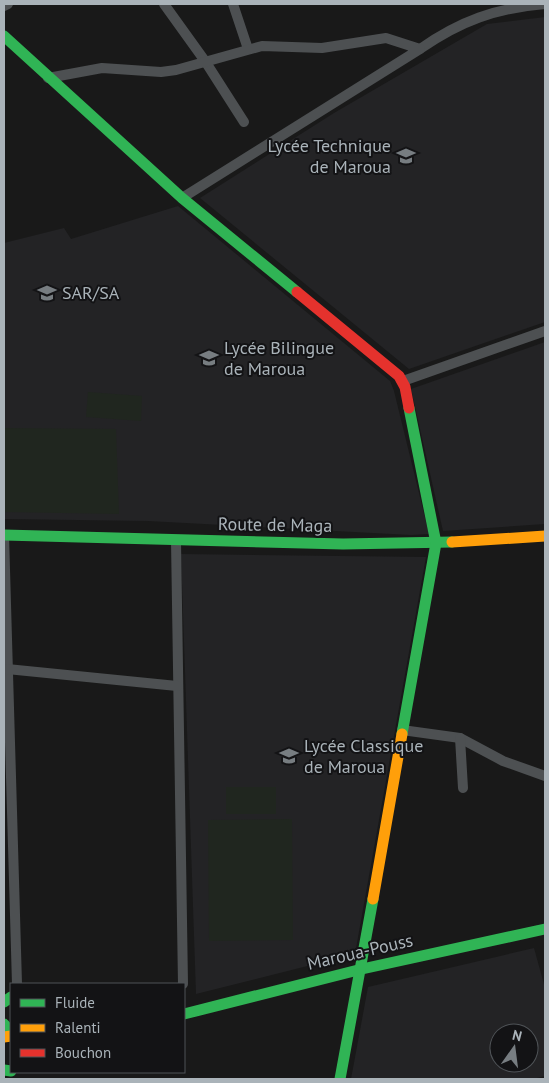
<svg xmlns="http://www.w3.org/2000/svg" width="549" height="1083" font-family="'PT Sans',sans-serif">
	<rect width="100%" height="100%" fill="#191919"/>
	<g fill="#232325" fill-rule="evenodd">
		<polygon points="545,17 545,322 409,369 200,198 334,113 487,24"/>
		<polygon points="178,206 390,381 394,391 429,534 411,535 148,521 4,519 4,243 64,228 71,239"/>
		<polygon points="545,342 545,524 443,531 411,389"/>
		<polygon points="181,554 426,557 355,954 196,994"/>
		<path d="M534,948l11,40v88l-12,3h-182l17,-92zM499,1033h30v30h-30z"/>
	</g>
	<g fill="#20261f">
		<polygon points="88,392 142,396 141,421 86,417"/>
		<polygon points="4,428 116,429 119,514 4,512"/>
		<rect x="226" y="787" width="50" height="27"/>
		<polygon points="292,819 293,940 209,941 208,820"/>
	</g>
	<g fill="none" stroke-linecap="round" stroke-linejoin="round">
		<g stroke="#4d5052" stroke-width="10">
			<polyline points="164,4 205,61 244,122"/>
			<polyline points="233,4 248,49"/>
			<polyline points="4,6 8,4"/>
			<path d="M420,49c40,-28 76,-41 125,-45"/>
			<polyline points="48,78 102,68 161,72 176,70 262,46 322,48 386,38 420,49 182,198"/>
			<polyline points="403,381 545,331"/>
			<polyline points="4,535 17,984"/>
			<polyline points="176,541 183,984"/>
			<polyline points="7,669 177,686"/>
			<polyline points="402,730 460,738 503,761 545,776"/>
			<polyline points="460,738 463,788"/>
		</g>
		<g stroke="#30b455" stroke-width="11">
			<polyline points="4,36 182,198 297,292"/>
			<polyline points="4,535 343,544 452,542"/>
			<polyline points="402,734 436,543 409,408"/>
			<polyline points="4,1002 11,997"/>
			<polyline points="184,1014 362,969 545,929"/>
			<polyline points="4,1024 11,1032"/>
			<polyline points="4,1070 11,1071"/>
			<polyline points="340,1079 373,899"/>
		</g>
		<g stroke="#ff9f0a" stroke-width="11">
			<polyline points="452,542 545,536"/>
			<polyline points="373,899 402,734"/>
			<polyline points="4,1037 11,1036"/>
		</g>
		<polyline stroke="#e5322d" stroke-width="11" points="297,292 399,376 405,387 409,408"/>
	</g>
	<defs>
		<g id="school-bare" transform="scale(1.5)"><path d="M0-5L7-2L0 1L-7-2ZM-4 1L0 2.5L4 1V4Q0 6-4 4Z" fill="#777d81" stroke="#131315" stroke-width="2.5" paint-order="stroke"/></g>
		<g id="university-bare" transform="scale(1.5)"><path d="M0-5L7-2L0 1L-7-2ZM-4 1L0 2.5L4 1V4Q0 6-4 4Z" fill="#777d81" stroke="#131315" stroke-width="2.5" paint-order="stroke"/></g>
	</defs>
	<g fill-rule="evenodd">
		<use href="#school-bare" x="406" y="156"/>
		<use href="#university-bare" x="47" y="293"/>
		<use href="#school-bare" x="209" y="358"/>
		<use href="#school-bare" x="289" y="756"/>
	</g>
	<g text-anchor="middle" stroke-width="4" stroke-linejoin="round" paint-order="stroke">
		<g font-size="18" fill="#aab3b9" stroke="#131315" text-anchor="start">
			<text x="391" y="152" text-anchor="end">Lycée Technique<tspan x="391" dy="21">de Maroua</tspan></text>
			<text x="62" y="299">SAR/SA</text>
			<text x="224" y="354">Lycée Bilingue<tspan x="224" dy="21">de Maroua</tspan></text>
			<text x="304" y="752">Lycée Classique<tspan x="304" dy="21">de Maroua</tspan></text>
		</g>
		<g font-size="18" fill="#aab3b9" stroke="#131315">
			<text transform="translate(275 525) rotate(1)" y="6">Route de Maga</text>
			<text transform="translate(360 952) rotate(-13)" y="6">Maroua-Pouss</text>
		</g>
	</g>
	<rect width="549" height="1083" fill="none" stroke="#aab3b9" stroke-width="10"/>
	<rect x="10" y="983" width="175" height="90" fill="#131315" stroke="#4f5357"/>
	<rect x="20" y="999" width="25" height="8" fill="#30b455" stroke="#4f5357"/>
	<text x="55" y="1008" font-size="15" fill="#aab3b9">Fluide</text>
	<rect x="20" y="1024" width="25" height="8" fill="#ff9f0a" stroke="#4f5357"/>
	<text x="55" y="1033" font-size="15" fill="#aab3b9">Ralenti</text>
	<rect x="20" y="1049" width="25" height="8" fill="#e5322d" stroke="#4f5357"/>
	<text x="55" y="1058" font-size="15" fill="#aab3b9">Bouchon</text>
	<g transform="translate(514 1048) rotate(14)"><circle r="24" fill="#131315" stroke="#4f5357"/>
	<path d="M0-4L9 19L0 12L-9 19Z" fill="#777d81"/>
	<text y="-8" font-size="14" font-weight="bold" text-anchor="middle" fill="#aab3b9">N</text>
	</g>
</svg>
